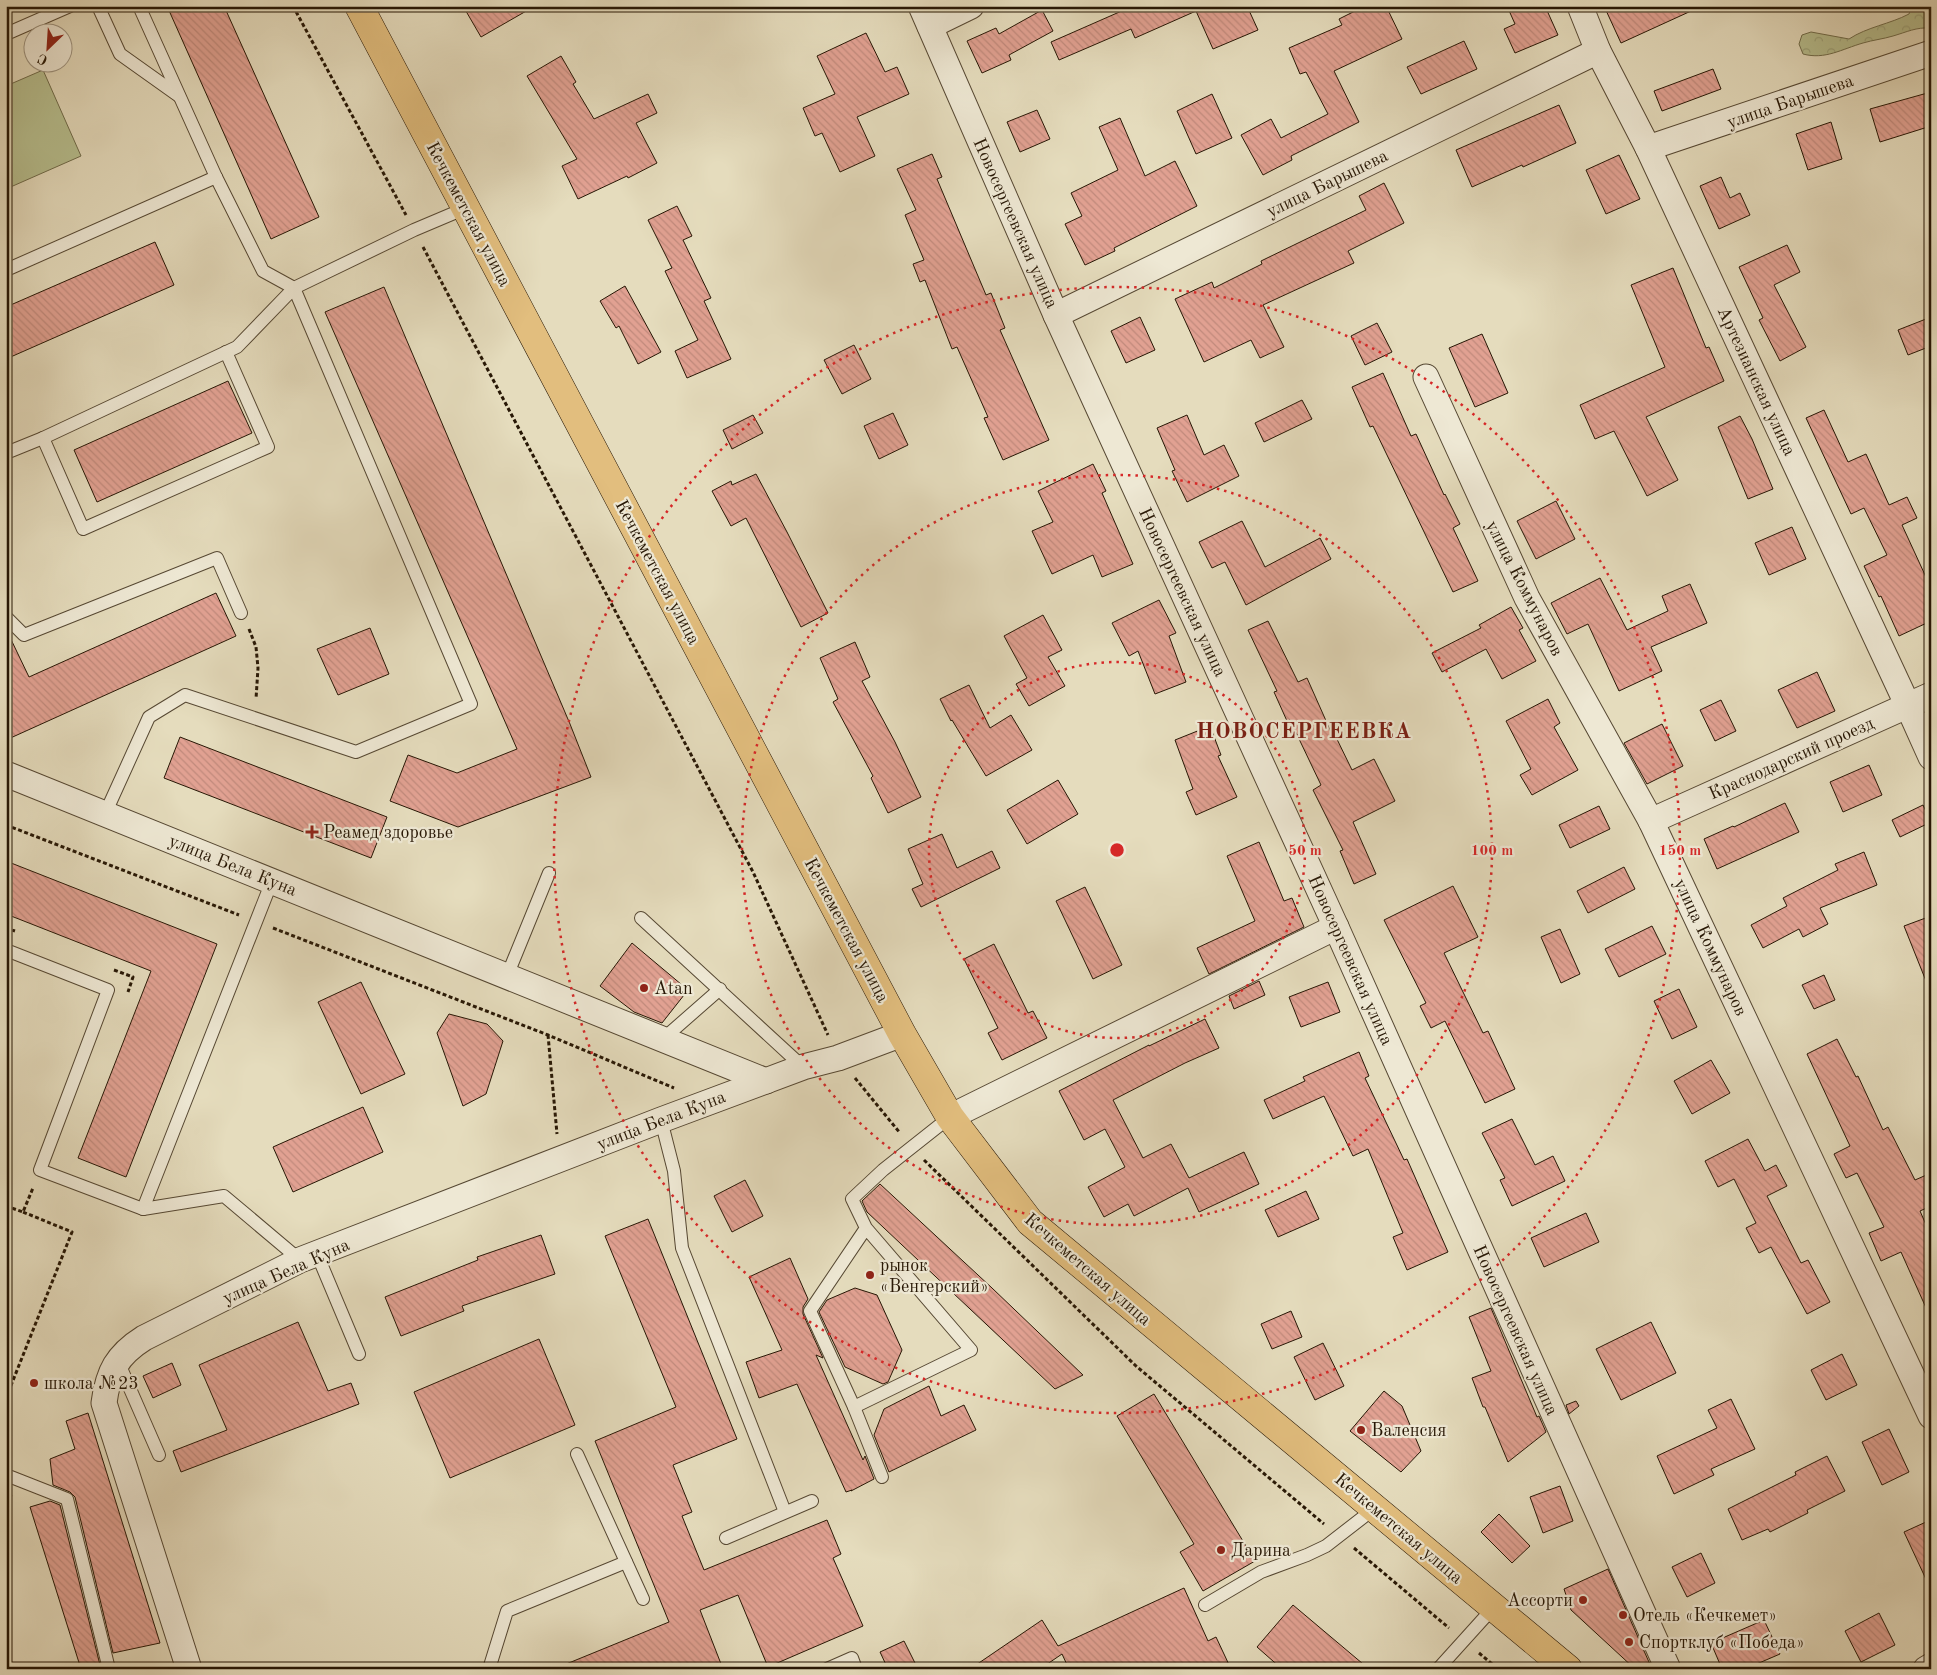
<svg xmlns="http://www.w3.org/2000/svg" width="1937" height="1675" font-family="'Old Standard TT',serif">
	<defs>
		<pattern id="forest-crowns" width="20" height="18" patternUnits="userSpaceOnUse" patternTransform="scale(1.25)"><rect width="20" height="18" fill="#b7bf8f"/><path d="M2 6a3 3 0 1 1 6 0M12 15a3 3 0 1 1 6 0" fill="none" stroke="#9da37a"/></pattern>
		<pattern id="building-back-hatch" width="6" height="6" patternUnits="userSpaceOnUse" patternTransform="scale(1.25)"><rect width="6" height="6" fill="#e1a192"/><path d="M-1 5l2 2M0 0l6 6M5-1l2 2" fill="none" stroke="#c18a7c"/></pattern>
	</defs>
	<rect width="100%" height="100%" fill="#e5dcbd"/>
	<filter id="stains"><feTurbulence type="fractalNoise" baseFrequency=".004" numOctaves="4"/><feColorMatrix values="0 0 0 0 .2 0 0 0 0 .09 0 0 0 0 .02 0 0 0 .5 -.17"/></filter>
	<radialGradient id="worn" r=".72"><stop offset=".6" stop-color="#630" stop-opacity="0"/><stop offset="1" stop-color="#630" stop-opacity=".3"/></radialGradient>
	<path fill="url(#forest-crowns)" stroke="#6f6b4a" d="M1912,6h19v22c-15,-1 -24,4 -38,8 -10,3 -20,4 -30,7 -21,6 -38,17 -60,11l-4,-10 3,-9 9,-3 38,7c18,-12 41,-15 60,-25z"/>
	<polygon fill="#b7bf8f" stroke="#6f6b4a" points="43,70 81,156 6,189 6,86"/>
	<g fill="url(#building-back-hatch)" stroke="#271705">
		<polygon points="167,6 224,6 319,217 271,239"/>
		<polygon points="463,6 535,6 481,37"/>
		<polygon points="1133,6 1247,6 1258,30 1213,49 1196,11 1135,38 1131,29 1059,60 1051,42"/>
		<polygon points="1365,6 1386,6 1402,39 1334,71 1359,122 1291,156 1292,160 1263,175 1241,135 1271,119 1281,138 1328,114 1306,72 1300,74 1289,48 1342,25 1339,19"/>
		<polygon points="1507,6 1545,6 1558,35 1515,53 1504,29 1515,24"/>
		<polygon points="1604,6 1702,6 1621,43"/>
		<polygon points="1042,10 1053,31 1009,55 1011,60 982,73 967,41 996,28 999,34"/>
		<polygon points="866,33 885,72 897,67 909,94 857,117 875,156 840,172 822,133 815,136 803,108 835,94 817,56"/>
		<polygon points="1464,41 1477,69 1421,94 1407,67"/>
		<polygon points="561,56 576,82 573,84 594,119 648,94 657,113 636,123 657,163 628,178 627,176 578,199 562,166 577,159 527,76"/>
		<polygon points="1713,69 1721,89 1662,111 1654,91"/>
		<polygon points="1931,92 1931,126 1880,142 1870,109"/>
		<polygon points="1212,94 1232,138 1196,154 1177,111"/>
		<polygon points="1559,105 1576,143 1523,167 1522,165 1472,187 1456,150"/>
		<polygon points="1037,110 1050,139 1020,152 1007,122"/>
		<polygon points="1120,118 1145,176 1175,161 1197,206 1114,248 1115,251 1085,265 1065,224 1082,216 1071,193 1118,170 1099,127"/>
		<polygon points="1831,122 1842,159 1808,170 1796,134"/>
		<polygon points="932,154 942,177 937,179 986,295 991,293 1005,328 1000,330 1049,440 1003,460 984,418 988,417 957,347 952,349 925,280 920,282 913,264 924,260 905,215 916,210 897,169"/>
		<polygon points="1619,155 1640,199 1606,214 1586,170"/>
		<polygon points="1721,177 1730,198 1740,193 1750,215 1719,229 1700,186"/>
		<polygon points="1384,183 1404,223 1348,251 1354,263 1263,305 1284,347 1260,358 1251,340 1204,362 1175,299 1212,282 1214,288 1262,264 1261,261 1366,210 1359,196"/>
		<polygon points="677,206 692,236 683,240 711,298 704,301 731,359 687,378 675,351 698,340 665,271 672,268 648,220"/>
		<polygon points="155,242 174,285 6,359 6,307"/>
		<polygon points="1787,245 1800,272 1774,285 1806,347 1780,361 1759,320 1763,318 1739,267"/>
		<polygon points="1673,268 1706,348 1709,347 1724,381 1646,417 1678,480 1647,496 1614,431 1595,439 1580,405 1665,367 1631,285"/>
		<polygon points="625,286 661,352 638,364 619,326 616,328 600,301"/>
		<polygon points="384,287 570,724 591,777 458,827 390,801 408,755 457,773 517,749 325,312"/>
		<polygon points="1140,317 1155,350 1126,363 1111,331"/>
		<polygon points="1931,317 1931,346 1908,355 1898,330"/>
		<polygon points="1377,323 1392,352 1365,365 1351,336"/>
		<polygon points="1482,334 1508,393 1475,407 1449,348"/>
		<polygon points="854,345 871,379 842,394 824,360"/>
		<polygon points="1383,373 1411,436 1416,434 1444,495 1445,494 1460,524 1453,528 1478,581 1453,592 1373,426 1370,427 1352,387"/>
		<polygon points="228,381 252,433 97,502 74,450"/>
		<polygon points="1302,400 1312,419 1264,442 1255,423"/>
		<polygon points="1824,410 1848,462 1866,454 1889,505 1907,497 1917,518 1902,525 1931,588 1931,621 1899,636 1881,596 1879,597 1864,566 1887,555 1864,508 1851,514 1806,418"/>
		<polygon points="893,413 908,445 879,459 864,426"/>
		<polygon points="753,415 763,433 732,449 723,430"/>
		<polygon points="1187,415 1204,455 1224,445 1239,476 1187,502 1172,471 1175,470 1157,428"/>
		<polygon points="1740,416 1752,439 1773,489 1748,499 1718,427"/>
		<polygon points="1093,464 1106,491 1102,493 1133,564 1102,577 1093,555 1052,574 1032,531 1053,522 1038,491"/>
		<polygon points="756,474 787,532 828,613 801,627 746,518 731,526 712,491 731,481 732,485"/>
		<polygon points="1556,501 1575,539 1536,559 1517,521"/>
		<polygon points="1242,521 1265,567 1320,538 1331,559 1246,605 1225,562 1212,568 1199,542"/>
		<polygon points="1792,527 1806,559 1769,575 1755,543"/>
		<polygon points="1600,578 1627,630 1668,611 1662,596 1690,584 1707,623 1651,647 1662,671 1619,691 1588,624 1567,634 1551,603"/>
		<polygon points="216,593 236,636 6,740 6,629 29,677"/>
		<polygon points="1159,600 1176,633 1169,636 1186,682 1155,694 1138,651 1129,656 1112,623"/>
		<polygon points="1511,607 1523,628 1519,630 1536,661 1502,679 1486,649 1442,672 1432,653 1481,628 1479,625"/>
		<polygon points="1043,615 1062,650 1048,657 1065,686 1029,706 1016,684 1027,678 1004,636"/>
		<polygon points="1268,621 1298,682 1307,678 1331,732 1333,731 1352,770 1374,759 1395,801 1353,822 1376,874 1354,884 1340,851 1343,850 1313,790 1321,785 1290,720 1287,721 1274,692 1277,691 1248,630"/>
		<polygon points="370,628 389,674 338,695 317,649"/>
		<polygon points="855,642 870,677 862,681 895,742 921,797 888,813 871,778 873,776 833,702 838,699 820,658"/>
		<polygon points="1817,672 1835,711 1797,728 1778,690"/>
		<polygon points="969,685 990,728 1011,715 1032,750 986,776 952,720 951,721 940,699"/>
		<polygon points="1548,699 1560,723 1554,727 1578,770 1532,795 1520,775 1531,769 1506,721"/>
		<polygon points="1721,700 1736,731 1715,741 1700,710"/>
		<polygon points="1662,724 1683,766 1647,784 1624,743"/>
		<polygon points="1210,726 1221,755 1218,756 1237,797 1196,815 1186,792 1193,789 1175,740"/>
		<polygon points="180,737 387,817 371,858 164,778"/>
		<polygon points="1869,765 1882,795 1843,812 1830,782"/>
		<polygon points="1058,780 1078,814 1027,844 1007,810"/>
		<polygon points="1785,803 1799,832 1717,869 1704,839 1733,826 1734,827"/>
		<polygon points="1923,805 1931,822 1900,837 1892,820"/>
		<polygon points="1599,806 1610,829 1570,848 1559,825"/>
		<polygon points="942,834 957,868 992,851 1000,868 921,907 912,889 923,884 908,849"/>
		<polygon points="1259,842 1284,901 1292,898 1304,927 1209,974 1197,948 1255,921 1227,856"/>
		<polygon points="1864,852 1877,885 1820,908 1828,924 1803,937 1799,929 1763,948 1751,925 1787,906 1783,898 1838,870 1835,864"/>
		<polygon points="6,861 217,944 126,1177 78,1158 151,971 6,914"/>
		<polygon points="1624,867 1635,889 1588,913 1577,891"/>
		<polygon points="1453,886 1478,937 1444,953 1483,1033 1488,1031 1515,1089 1485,1103 1445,1021 1431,1028 1420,1006 1426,1003 1384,920"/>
		<polygon points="1085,887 1122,965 1093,979 1056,901"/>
		<polygon points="1931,916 1931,990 1930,991 1904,926"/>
		<polygon points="1652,926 1666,954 1619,977 1605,949"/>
		<polygon points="1560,929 1580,974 1561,983 1541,937"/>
		<polygon points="632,943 688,990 662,1023 634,1012 600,986"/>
		<polygon points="994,944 1028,1013 1033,1011 1047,1038 1002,1060 988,1033 998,1028 964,959"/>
		<polygon points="1824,975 1835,1000 1814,1009 1802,985"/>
		<polygon points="1259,981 1265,995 1234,1009 1229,996"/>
		<polygon points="361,982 405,1074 361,1094 318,1002"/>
		<polygon points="1328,982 1340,1012 1301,1027 1289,997"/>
		<polygon points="1679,989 1697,1027 1672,1039 1654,1001"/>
		<polygon points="449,1014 487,1024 503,1041 486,1094 463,1106 437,1033"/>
		<polygon points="1205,1019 1219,1048 1185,1063 1113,1100 1143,1158 1171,1144 1189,1178 1244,1152 1259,1184 1199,1212 1188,1188 1134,1216 1128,1204 1104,1217 1088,1187 1125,1167 1105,1129 1084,1140 1059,1091 1149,1045 1149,1046"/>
		<polygon points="1837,1039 1856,1077 1858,1076 1883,1130 1888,1127 1915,1180 1931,1173 1931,1206 1920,1211 1931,1236 1931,1319 1901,1252 1881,1261 1869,1233 1884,1227 1857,1173 1846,1178 1834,1154 1850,1146 1807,1054"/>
		<polygon points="1359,1052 1369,1076 1365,1078 1404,1160 1407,1159 1448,1252 1407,1270 1393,1237 1403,1233 1368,1149 1353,1156 1324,1096 1273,1119 1264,1100 1305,1081 1303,1077"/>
		<polygon points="1711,1060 1730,1093 1692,1114 1674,1081"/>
		<polygon points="363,1107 383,1152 293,1192 273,1147"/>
		<polygon points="1512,1119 1535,1165 1553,1156 1565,1181 1512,1206 1500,1180 1505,1178 1482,1133"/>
		<polygon points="1748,1139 1765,1171 1776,1165 1787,1186 1767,1196 1801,1263 1808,1260 1830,1302 1807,1314 1771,1247 1759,1253 1746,1228 1756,1223 1734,1179 1718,1187 1705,1161"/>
		<polygon points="745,1180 763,1216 732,1232 714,1196"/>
		<polygon points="880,1184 992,1288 1083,1375 1055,1389 867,1212 862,1201"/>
		<polygon points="1306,1191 1319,1219 1278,1237 1265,1210"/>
		<polygon points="1586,1213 1599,1242 1544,1267 1531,1238"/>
		<polygon points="648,1219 737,1439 673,1465 692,1512 682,1516 704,1570 827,1520 841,1554 833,1558 863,1626 768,1667 738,1595 700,1610 723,1669 554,1669 669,1622 595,1441 676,1407 605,1236"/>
		<polygon points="541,1235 555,1274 462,1306 464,1311 401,1336 385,1297 478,1260 477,1257"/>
		<polygon points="790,1258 808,1299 803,1307 803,1314 823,1358 816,1355 863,1460 865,1456 874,1479 851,1491 852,1490 846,1492 797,1384 759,1398 746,1362 782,1350 749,1277"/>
		<polygon points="855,1288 877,1295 902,1350 888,1382 883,1384 845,1367 819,1312 827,1300"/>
		<polygon points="1491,1308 1537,1417 1539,1416 1546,1432 1508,1462 1485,1407 1483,1407 1472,1378 1491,1371 1469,1317"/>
		<polygon points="1291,1311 1302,1337 1272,1349 1261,1324"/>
		<polygon points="298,1322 328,1391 351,1383 359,1404 181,1472 173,1451 227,1430 199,1365"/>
		<polygon points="1651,1322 1676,1373 1621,1400 1596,1349"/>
		<polygon points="539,1339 575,1425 450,1478 414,1392"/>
		<polygon points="1323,1343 1344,1386 1315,1400 1294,1357"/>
		<polygon points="1842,1354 1857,1385 1826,1400 1811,1370"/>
		<polygon points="172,1363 181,1385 153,1398 143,1376"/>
		<polygon points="929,1386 941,1416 964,1405 976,1430 889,1472 874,1435 884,1409"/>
		<polygon points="1384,1391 1402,1406 1421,1451 1401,1472 1350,1431"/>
		<polygon points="1154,1394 1255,1561 1203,1591 1180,1552 1194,1544 1117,1416"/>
		<polygon points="1731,1399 1755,1449 1711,1469 1714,1475 1674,1494 1657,1456 1717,1428 1708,1410"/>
		<polygon points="1576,1401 1579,1406 1569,1414 1566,1405"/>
		<polygon points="88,1413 160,1643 113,1653 75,1497 70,1492 53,1485 50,1459 75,1449 66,1421"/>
		<polygon points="1889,1429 1909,1472 1882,1485 1862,1442"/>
		<polygon points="1827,1456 1845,1491 1807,1510 1808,1513 1770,1532 1768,1529 1742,1540 1728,1509 1796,1475 1795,1472"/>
		<polygon points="1560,1486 1573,1521 1543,1533 1530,1497"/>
		<polygon points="50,1501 60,1505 100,1665 86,1669 81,1669 30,1507"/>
		<polygon points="1499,1514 1530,1546 1512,1563 1481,1532"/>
		<polygon points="1926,1522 1931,1533 1931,1590 1904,1532"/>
		<polygon points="1701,1553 1715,1583 1687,1597 1672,1567"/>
		<polygon points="1608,1569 1652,1669 1635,1669 1571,1610 1564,1589"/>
		<polygon points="1184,1588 1208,1641 1216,1637 1231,1669 1069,1669 1062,1654 1040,1669 970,1669 1042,1620 1058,1646"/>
		<polygon points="1293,1605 1369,1669 1282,1669 1257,1647"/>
		<polygon points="1879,1613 1895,1645 1861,1662 1845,1631"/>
		<polygon points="1764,1620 1780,1654 1745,1669 1722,1669 1711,1643"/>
		<polygon points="904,1641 918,1669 888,1669 880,1652"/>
	</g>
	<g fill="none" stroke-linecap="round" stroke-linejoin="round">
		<g stroke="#564833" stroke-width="14">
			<g id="lane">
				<polyline points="98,6 120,54 179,96"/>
				<polyline points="139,6 216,177 263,271 294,288 414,230 466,208"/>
				<polyline points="6,34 70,6"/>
				<polyline points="6,270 216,177"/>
				<polyline points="43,438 83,529 268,447 226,352"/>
				<polyline points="6,453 43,438 237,347 294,288 471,704 356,752 185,695 149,717 105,814"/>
				<polyline points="6,617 24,635 217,558 241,613"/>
				<polyline points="641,918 803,1067"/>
				<polyline points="6,950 108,990 40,1170 143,1209 224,1196 300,1260"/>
				<polyline points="507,976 549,873"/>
				<polyline points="663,1039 720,989"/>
				<polyline points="661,1120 674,1171 682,1248 785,1512"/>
				<polyline points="143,1209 272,881"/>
				<polyline points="866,1228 810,1311 854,1407 971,1350 866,1228 852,1199 883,1170 950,1117"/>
				<polyline points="317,1254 359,1354"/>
				<polyline points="117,1359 159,1455"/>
				<polyline points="854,1407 882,1477"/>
				<polyline points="577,1454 643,1599"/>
				<polyline points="6,1475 67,1499 109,1669"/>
				<polyline points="726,1538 812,1501"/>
				<polyline points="1205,1605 1261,1572 1307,1555 1326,1546 1375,1508"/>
				<polyline points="489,1669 507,1611 626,1562"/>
				<polyline points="827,1669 852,1658 856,1669"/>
				<polyline points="1438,1669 1494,1607"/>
			</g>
		</g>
		<g stroke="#564833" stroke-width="27">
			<g id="street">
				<polyline points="921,6 1056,315 1336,927 1668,1669"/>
				<polyline points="1580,6 1598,51 1648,148 1908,706 1931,757"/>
				<polyline points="930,26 971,6"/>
				<polyline points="1648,148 1931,53"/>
				<polyline points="1056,315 1598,51"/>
				<polyline points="1426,377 1527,598 1651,821 1931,1416"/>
				<polyline points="6,774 766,1081"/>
				<polyline points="1651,821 1931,695"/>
				<polyline points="950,1117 1336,927"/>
				<path d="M189,1669l-85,-266c4,-31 13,-48 40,-65l156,-78 361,-140 142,-53 35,-9 64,-24"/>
				<polyline points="1926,1669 1931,1666"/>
			</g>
		</g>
		<g stroke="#271705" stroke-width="29">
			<polyline id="primary" points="359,6 902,1034 950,1117 1030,1222 1568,1669"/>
		</g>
		<g stroke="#271705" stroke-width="3" stroke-dasharray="4 2.5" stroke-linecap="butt">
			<polyline points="293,6 406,215"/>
			<polyline points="423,247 753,872 828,1035"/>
			<polyline points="249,629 256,647 258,668 256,699"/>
			<polyline points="6,825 239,915"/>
			<polyline points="6,928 15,931"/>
			<polyline points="273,928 548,1035 674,1088"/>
			<polyline points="114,970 133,977 128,992"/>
			<polyline points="548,1035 557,1134"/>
			<polyline points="855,1078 900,1133"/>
			<polyline points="924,1160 1136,1366 1324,1524"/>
			<polyline points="6,1206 23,1212 33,1188"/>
			<polyline points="6,1398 72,1232 23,1212"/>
			<polyline points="6,1509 11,1495"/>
			<polyline points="1354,1548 1449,1628"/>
			<polyline points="1479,1653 1498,1669"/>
		</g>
		<use href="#lane" stroke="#eee8d4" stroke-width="12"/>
		<use href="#street" stroke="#eee8d4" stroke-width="25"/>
		<use href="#primary" stroke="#e2be7e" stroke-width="28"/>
	</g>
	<g fill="none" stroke="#d62828" stroke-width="2.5" stroke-dasharray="2.5 5">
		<circle cx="1117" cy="850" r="188"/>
		<circle cx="1117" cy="850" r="375"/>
		<circle cx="1117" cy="850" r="563"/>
	</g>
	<g fill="#8f2418" stroke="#eee8d4" stroke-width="2">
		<path d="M309.5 824.5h5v5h5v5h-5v5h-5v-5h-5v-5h5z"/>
		<circle cx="644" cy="988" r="5"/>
		<circle cx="870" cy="1275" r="5"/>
		<circle cx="34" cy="1383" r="5"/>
		<circle cx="1361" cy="1430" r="5"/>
		<circle cx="1221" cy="1550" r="5"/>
		<circle cx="1583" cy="1600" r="5"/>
		<circle cx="1623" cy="1615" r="5"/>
		<circle cx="1629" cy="1642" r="5"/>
	</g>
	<g text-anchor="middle" stroke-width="4.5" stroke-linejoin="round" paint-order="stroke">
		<g font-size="18" fill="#271705" stroke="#eee8d4">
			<text transform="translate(1790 101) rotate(-19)" y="6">улица Барышева</text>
			<text transform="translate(1327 183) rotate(-26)" y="6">улица Барышева</text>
			<text transform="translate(469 214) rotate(62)" y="6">Кечкеметская улица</text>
			<text transform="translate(1016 223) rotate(66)" y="6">Новосергеевская улица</text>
			<text transform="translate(1757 381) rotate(65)" y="6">Артезианская улица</text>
			<text transform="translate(658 572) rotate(62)" y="6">Кечкеметская улица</text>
			<text transform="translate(1525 588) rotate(63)" y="6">улица Коммунаров</text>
			<text transform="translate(1183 592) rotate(65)" y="6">Новосергеевская улица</text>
			<text transform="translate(1791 758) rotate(-24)" y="6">Краснодарский проезд</text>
			<text transform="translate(233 865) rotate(22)" y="6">улица Бела Куна</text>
			<text transform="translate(847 930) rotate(62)" y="6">Кечкеметская улица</text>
			<text transform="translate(1711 947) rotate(65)" y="6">улица Коммунаров</text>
			<text transform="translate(1351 960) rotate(66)" y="6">Новосергеевская улица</text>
			<text transform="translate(661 1120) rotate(-21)" y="6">улица Бела Куна</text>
			<text transform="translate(1088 1269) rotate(41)" y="6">Кечкеметская улица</text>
			<text transform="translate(286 1271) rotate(-24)" y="6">улица Бела Куна</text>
			<text transform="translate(1516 1330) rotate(66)" y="6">Новосергеевская улица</text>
			<text transform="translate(1399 1528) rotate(40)" y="6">Кечкеметская улица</text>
		</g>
		<g font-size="18" fill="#271705" stroke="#eee8d4" text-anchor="start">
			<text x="323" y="838">Реамед здоровье</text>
			<text x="654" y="994">Аtan</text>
			<text x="880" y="1271">рынок<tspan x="880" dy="21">«Венгерский»</tspan></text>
			<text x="44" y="1389">школа №23</text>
			<text x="1371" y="1436">Валенсия</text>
			<text x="1231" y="1556">Дарина</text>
			<text x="1573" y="1606" text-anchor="end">Ассорти</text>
			<text x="1633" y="1621">Отель «Кечкемет»</text>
			<text x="1639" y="1648">Спортклуб «Победа»</text>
		</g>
		<g font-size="22" font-weight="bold" letter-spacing="1" fill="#7a1f14" stroke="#eee8d4">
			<text x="1304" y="738">НОВОСЕРГЕЕВКА</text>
		</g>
	</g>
	<circle cx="1117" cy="850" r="8" fill="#d62828" stroke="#eee8d4" stroke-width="2.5"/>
	<g font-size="15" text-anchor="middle" font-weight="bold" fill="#d62828" stroke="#eee8d4" stroke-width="4.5" stroke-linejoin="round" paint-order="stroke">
		<text x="1305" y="855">50 m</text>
		<text x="1492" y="855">100 m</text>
		<text x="1680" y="855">150 m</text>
	</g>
	<rect width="1937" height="1675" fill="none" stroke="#e5dcbd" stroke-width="25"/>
	<rect x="8" y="8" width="1922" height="1660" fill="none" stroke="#271705" stroke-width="2.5"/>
	<rect x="12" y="12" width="1912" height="1650" fill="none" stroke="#271705"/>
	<g transform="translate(48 48) rotate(205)"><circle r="24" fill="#eee8d4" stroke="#9e9481"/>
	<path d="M0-4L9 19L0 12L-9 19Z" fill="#8f2418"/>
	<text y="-8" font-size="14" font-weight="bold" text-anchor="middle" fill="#271705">С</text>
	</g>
	<rect width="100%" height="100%" filter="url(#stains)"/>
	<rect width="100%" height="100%" fill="url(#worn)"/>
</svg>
